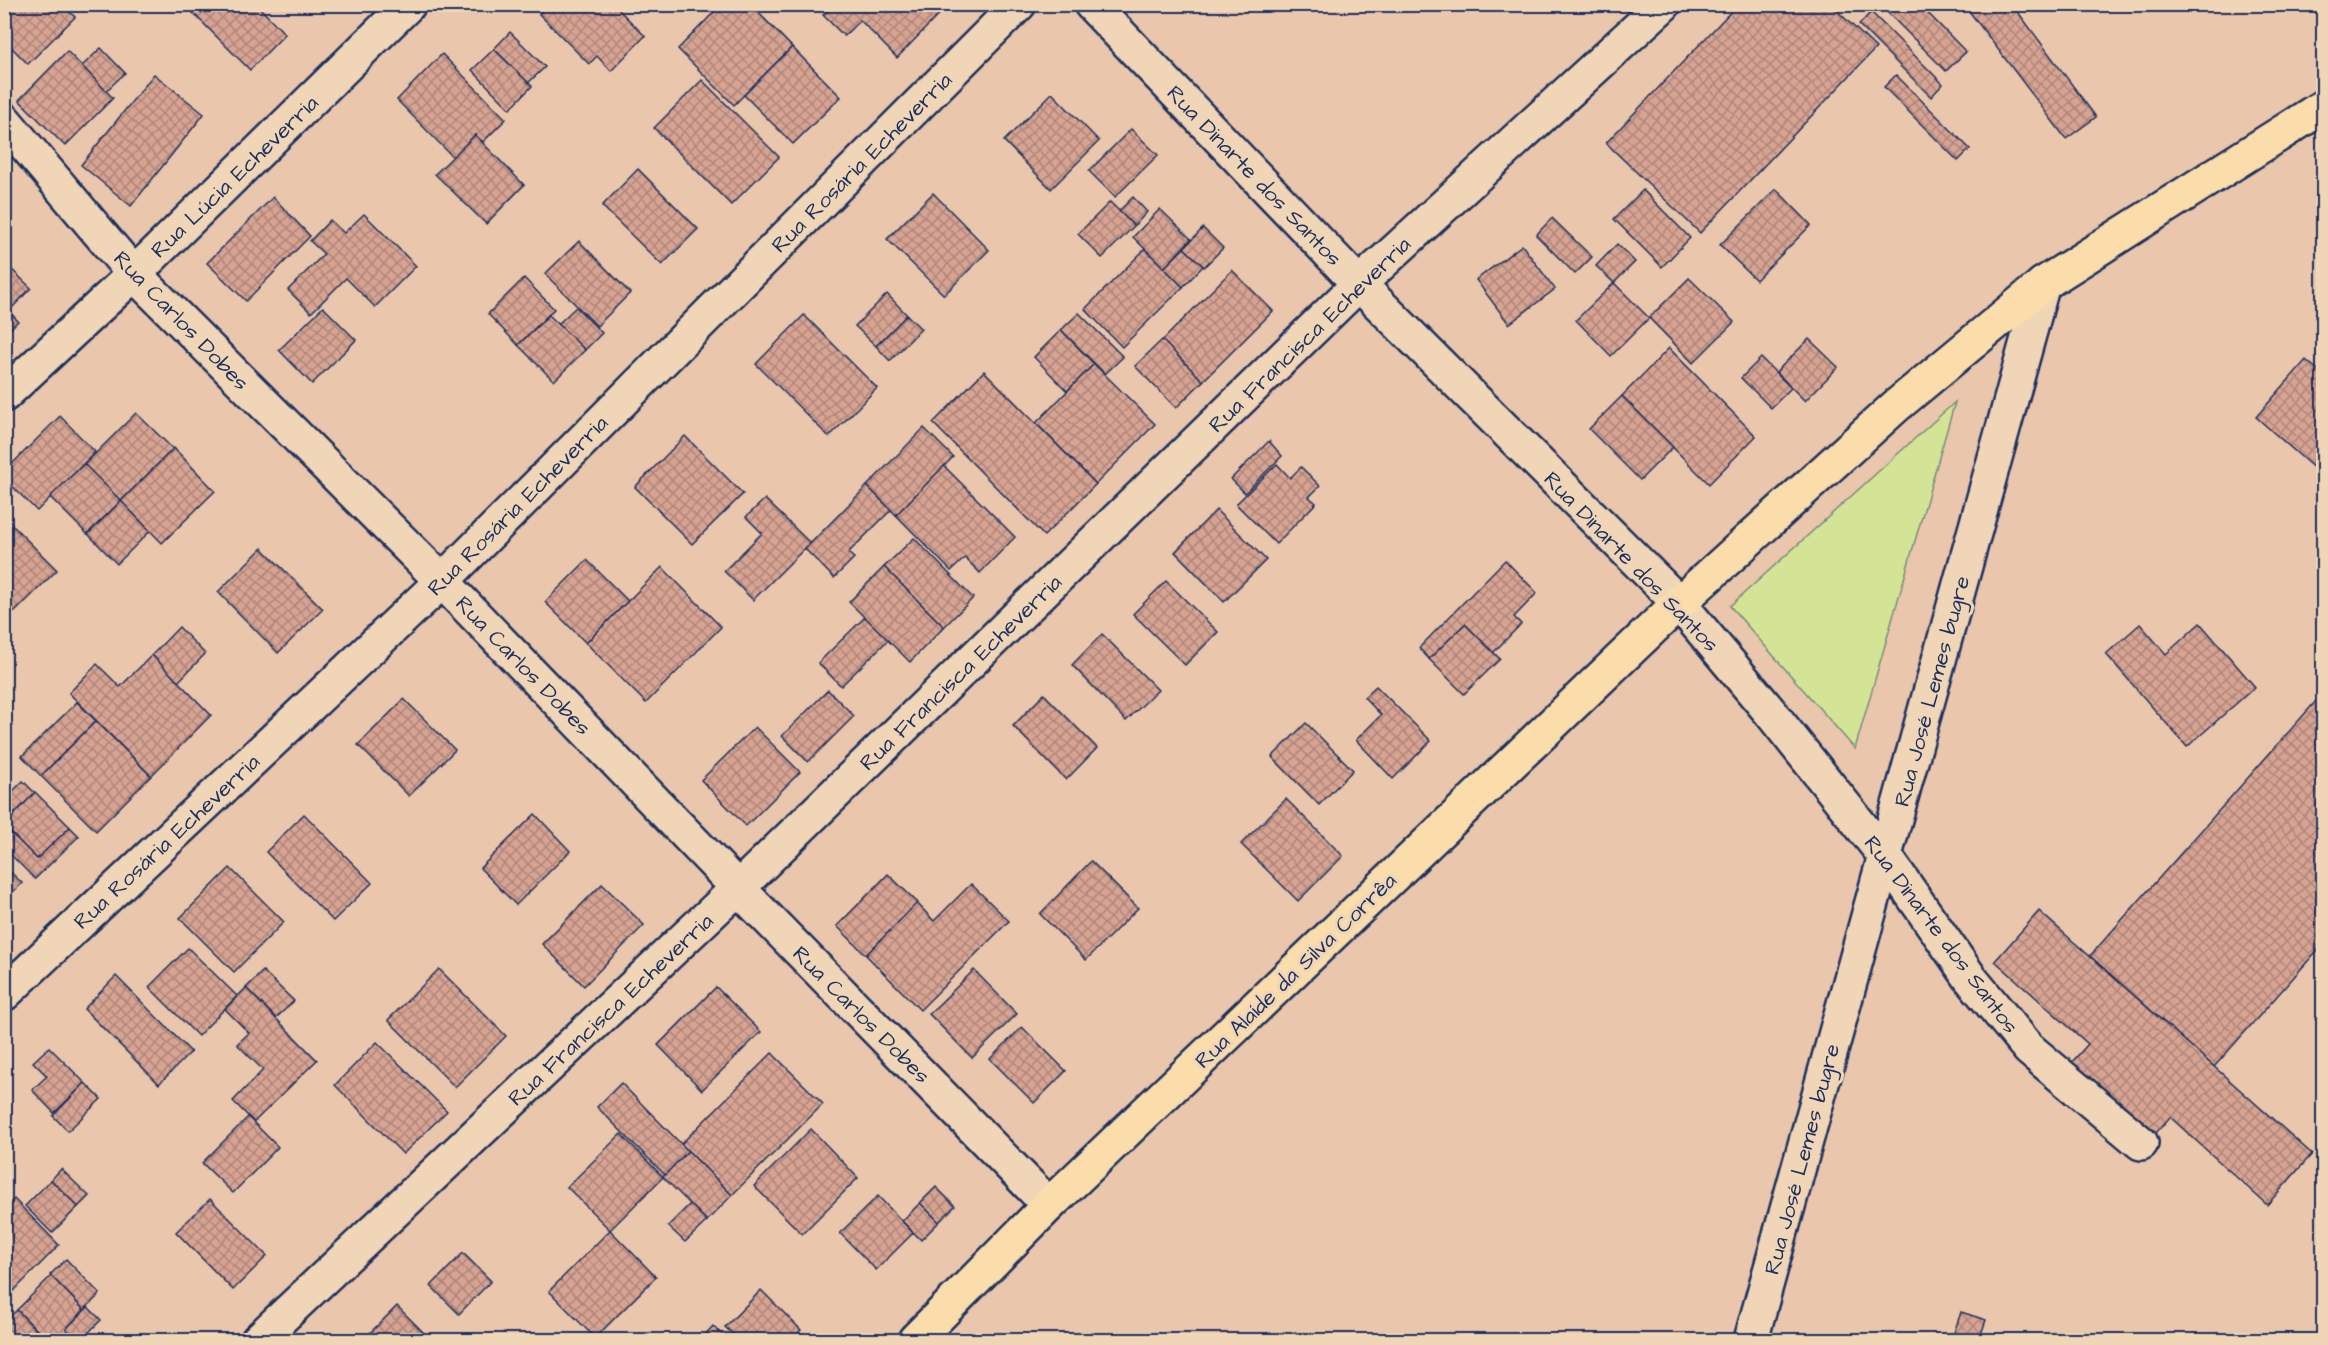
<svg xmlns="http://www.w3.org/2000/svg" width="2328" height="1345" font-family="'Architects Daughter',sans-serif">
	<defs>
		<pattern id="building-cross-hatch" width="8" height="8" patternUnits="userSpaceOnUse" patternTransform="scale(1.5)"><rect width="8" height="8" fill="#d7a392"/><path d="M0 0l8 8M0 8l8-8" fill="none" stroke="#ae857a"/></pattern>
	</defs>
	<rect width="100%" height="100%" fill="#eac7ac"/>
	<filter id="ink" filterUnits="userSpaceOnUse"><feTurbulence type="fractalNoise" baseFrequency=".0167" numOctaves="2"/><feDisplacementMap in="SourceGraphic" scale="12" xChannelSelector="R" yChannelSelector="G"/><feConvolveMatrix kernelMatrix="1 2 1 2 8 2 1 2 1" color-interpolation-filters="sRGB"/></filter>
	<g filter="url(#ink)">
		<polygon fill="#d4e497" stroke="#788a7a" stroke-width="1.5" points="1955,402 1855,749 1730,606"/>
		<g fill="url(#building-cross-hatch)" stroke="#1b2f5e" stroke-width="1.5">
			<polygon points="15,4 62,4 75,17 28,64 4,40 4,15"/>
			<polygon points="184,4 256,4 285,34 250,70"/>
			<polygon points="548,4 613,4 645,36 611,71 597,56 589,64 539,14"/>
			<polygon points="722,4 750,4 792,47 734,105 678,49"/>
			<polygon points="834,4 949,4 897,58 860,20 844,36 823,15"/>
			<polygon points="1738,4 1830,4 1876,48 1700,233 1606,143"/>
			<polygon points="1879,4 1919,4 1966,52 1946,71"/>
			<polygon points="1969,4 2012,4 2096,117 2066,139 1966,7"/>
			<polygon points="1871,12 1943,84 1931,97 1859,25"/>
			<polygon points="510,32 545,67 528,83 494,49"/>
			<polygon points="792,47 841,97 793,144 744,95"/>
			<polygon points="101,48 125,73 106,91 82,66"/>
			<polygon points="494,49 532,86 510,109 472,70"/>
			<polygon points="67,51 113,98 65,146 19,100"/>
			<polygon points="442,54 506,119 483,142 475,135 453,157 397,100"/>
			<polygon points="154,74 204,114 131,206 81,165"/>
			<polygon points="1896,75 1970,149 1958,161 1884,87"/>
			<polygon points="702,80 779,157 731,205 654,128"/>
			<polygon points="1052,93 1099,141 1051,189 1004,141"/>
			<polygon points="1131,129 1158,155 1115,197 1089,171"/>
			<polygon points="475,135 524,185 486,224 435,174"/>
			<polygon points="638,169 698,229 662,265 602,206"/>
			<polygon points="1776,189 1811,225 1756,280 1720,245"/>
			<polygon points="1643,190 1690,238 1662,267 1614,219"/>
			<polygon points="933,193 989,250 944,295 887,239"/>
			<polygon points="273,197 310,236 246,301 207,263"/>
			<polygon points="1133,197 1147,212 1134,226 1119,211"/>
			<polygon points="1110,202 1134,226 1102,258 1078,234"/>
			<polygon points="1160,209 1191,239 1164,268 1133,237"/>
			<polygon points="364,214 416,266 375,307 346,278 311,313 288,290 324,254 310,241 330,220 344,233"/>
			<polygon points="1552,218 1592,257 1575,274 1536,235"/>
			<polygon points="1203,228 1223,248 1204,267 1184,248"/>
			<polygon points="579,241 630,293 597,326 545,274"/>
			<polygon points="1617,244 1635,262 1614,283 1596,266"/>
			<polygon points="1522,245 1555,289 1509,324 1476,280"/>
			<polygon points="1184,248 1203,266 1183,287 1164,268"/>
			<polygon points="1145,249 1183,287 1122,347 1085,309"/>
			<polygon points="4,262 31,288 9,311 4,306"/>
			<polygon points="1232,270 1273,311 1203,381 1162,341"/>
			<polygon points="524,278 554,309 518,345 488,314"/>
			<polygon points="1689,278 1734,322 1693,363 1649,318"/>
			<polygon points="1614,283 1649,318 1611,356 1576,320"/>
			<polygon points="887,294 907,315 876,346 855,326"/>
			<polygon points="4,306 18,321 4,335"/>
			<polygon points="323,307 356,340 312,384 279,350"/>
			<polygon points="576,307 602,333 585,350 558,324"/>
			<polygon points="1079,313 1123,357 1105,374 1061,330"/>
			<polygon points="549,315 585,350 554,381 518,345"/>
			<polygon points="804,315 877,388 829,437 756,364"/>
			<polygon points="907,315 921,329 890,361 876,346"/>
			<polygon points="1061,330 1094,364 1067,391 1034,357"/>
			<polygon points="1809,339 1838,367 1805,401 1776,372"/>
			<polygon points="1162,340 1203,381 1176,408 1135,366"/>
			<polygon points="1669,348 1756,436 1709,484 1622,396"/>
			<polygon points="1761,358 1791,388 1771,408 1741,378"/>
			<polygon points="2306,360 2324,375 2324,477 2256,417"/>
			<polygon points="1094,364 1155,424 1096,484 1036,423"/>
			<polygon points="984,371 1096,484 1044,536 933,423"/>
			<polygon points="1622,396 1673,447 1640,480 1589,429"/>
			<polygon points="136,413 173,449 121,501 84,465"/>
			<polygon points="60,416 95,452 37,511 4,478 4,472"/>
			<polygon points="924,428 953,457 896,515 867,486"/>
			<polygon points="685,436 743,494 692,544 635,487"/>
			<polygon points="1269,441 1282,456 1245,493 1231,479"/>
			<polygon points="174,448 215,491 162,543 121,501"/>
			<polygon points="84,464 121,501 87,534 50,497"/>
			<polygon points="1277,464 1290,478 1301,467 1320,486 1309,497 1316,503 1276,544 1236,504"/>
			<polygon points="944,466 1015,537 980,573 965,558 951,571 896,515"/>
			<polygon points="867,486 891,510 848,553 854,558 834,578 805,549"/>
			<polygon points="765,499 810,543 753,600 724,571 762,533 746,517"/>
			<polygon points="121,501 150,531 117,564 88,534"/>
			<polygon points="1216,510 1266,560 1224,602 1175,552"/>
			<polygon points="8,521 57,570 15,612 4,602 4,524"/>
			<polygon points="914,538 973,598 944,627 884,567"/>
			<polygon points="262,548 323,609 278,653 218,592"/>
			<polygon points="587,560 628,601 586,643 545,602"/>
			<polygon points="1505,560 1537,593 1514,617 1521,624 1493,653 1465,624 1429,659 1419,648"/>
			<polygon points="662,567 721,627 646,703 586,643"/>
			<polygon points="884,567 944,627 910,662 849,602"/>
			<polygon points="1166,581 1218,632 1185,665 1133,614"/>
			<polygon points="865,617 888,640 841,686 818,663"/>
			<polygon points="2200,623 2255,687 2187,747 2106,654 2140,624 2166,654"/>
			<polygon points="1465,624 1500,659 1464,694 1429,659"/>
			<polygon points="179,627 205,654 178,682 152,655"/>
			<polygon points="1102,634 1158,690 1126,721 1072,665"/>
			<polygon points="152,655 211,715 151,776 69,693 97,664 120,687"/>
			<polygon points="1376,686 1431,741 1393,779 1356,740 1381,715 1364,697"/>
			<polygon points="828,690 854,716 808,762 782,736"/>
			<polygon points="2324,692 2324,943 2214,1067 2090,956"/>
			<polygon points="1044,694 1097,748 1066,780 1013,726"/>
			<polygon points="404,699 455,750 409,796 358,745"/>
			<polygon points="77,702 96,721 41,776 22,756"/>
			<polygon points="96,721 151,776 96,831 41,776"/>
			<polygon points="1306,723 1353,770 1319,805 1272,757"/>
			<polygon points="755,727 800,772 746,826 701,780"/>
			<polygon points="23,781 35,793 4,824 4,800"/>
			<polygon points="35,792 70,827 37,859 4,826"/>
			<polygon points="1286,799 1343,856 1298,901 1241,844"/>
			<polygon points="304,814 372,883 333,921 266,852"/>
			<polygon points="535,814 570,851 516,905 480,868"/>
			<polygon points="4,826 37,859 70,827 79,836 35,879 4,848"/>
			<polygon points="1091,861 1138,908 1086,960 1040,914"/>
			<polygon points="4,866 22,883 4,901"/>
			<polygon points="230,868 284,922 234,972 180,918"/>
			<polygon points="888,874 918,903 866,955 837,926"/>
			<polygon points="602,884 644,925 584,986 542,944"/>
			<polygon points="971,884 1009,921 920,1010 866,955 917,903 934,921"/>
			<polygon points="2039,911 2312,1154 2267,1205 2170,1117 2147,1143 2065,1070 2088,1044 1995,961"/>
			<polygon points="188,948 237,996 198,1036 149,987"/>
			<polygon points="439,969 506,1036 455,1087 388,1020"/>
			<polygon points="974,970 1017,1014 972,1058 929,1014"/>
			<polygon points="263,971 294,1001 276,1018 246,988"/>
			<polygon points="116,976 191,1052 159,1084 84,1009"/>
			<polygon points="716,987 761,1032 702,1090 658,1045"/>
			<polygon points="246,988 317,1060 254,1122 233,1101 263,1070 237,1044 249,1033 225,1009"/>
			<polygon points="1022,1027 1066,1071 1034,1103 990,1059"/>
			<polygon points="377,1042 447,1111 403,1154 335,1085"/>
			<polygon points="49,1047 85,1083 54,1113 32,1090 47,1076 33,1062"/>
			<polygon points="772,1053 823,1104 732,1195 681,1144"/>
			<polygon points="85,1083 101,1099 68,1131 53,1116"/>
			<polygon points="621,1083 688,1151 665,1175 597,1107"/>
			<polygon points="248,1117 278,1147 233,1193 202,1163"/>
			<polygon points="811,1129 858,1178 802,1234 754,1186"/>
			<polygon points="621,1134 663,1177 610,1230 567,1187"/>
			<polygon points="688,1151 732,1195 707,1221 663,1177"/>
			<polygon points="61,1169 89,1196 78,1207 51,1180"/>
			<polygon points="51,1180 78,1207 52,1233 25,1206"/>
			<polygon points="936,1187 955,1206 939,1222 920,1203"/>
			<polygon points="878,1196 913,1233 876,1270 840,1233"/>
			<polygon points="14,1199 59,1245 4,1301 4,1209"/>
			<polygon points="210,1199 267,1256 233,1290 176,1232"/>
			<polygon points="920,1203 939,1222 921,1240 902,1221"/>
			<polygon points="690,1204 707,1221 685,1242 668,1226"/>
			<polygon points="610,1230 656,1277 595,1338 549,1291"/>
			<polygon points="463,1253 491,1281 459,1314 431,1286"/>
			<polygon points="66,1259 100,1294 84,1310 50,1275"/>
			<polygon points="51,1276 84,1310 66,1329 78,1340 47,1340 17,1310"/>
			<polygon points="761,1290 801,1330 790,1340 739,1340 725,1327"/>
			<polygon points="397,1306 431,1340 363,1340"/>
			<polygon points="88,1307 101,1320 81,1340 78,1340 66,1329"/>
			<polygon points="17,1310 39,1333 31,1340 4,1340 4,1322"/>
			<polygon points="1961,1312 1986,1320 1979,1340 1952,1339"/>
			<polygon points="713,1326 728,1340 700,1340"/>
			<polygon points="39,1333 47,1340 31,1340"/>
		</g>
		<g fill="none" stroke-linecap="round" stroke-linejoin="round">
			<g stroke="#1b2f5e" stroke-width="38">
				<g id="street">
					<polyline points="1091,4 1359,284 1679,603 1771,713 1885,856 1971,979 2029,1049 2141,1143"/>
					<polyline points="4,120 134,274 442,581 738,888 1049,1205"/>
					<polyline points="4,395 134,274 409,4"/>
					<polyline points="4,994 442,581 1019,4"/>
					<polyline points="258,1340 738,888 1359,284 1664,4"/>
					<polyline points="1751,1340 2043,284"/>
				</g>
			</g>
			<g stroke="#1b2f5e" stroke-width="38">
				<polyline id="primary" points="915,1340 1049,1205 1679,603 1896,406 2043,284 2324,106"/>
			</g>
			<use href="#street" stroke="#f0d6b7" stroke-width="33"/>
			<use href="#primary" stroke="#faddab" stroke-width="33"/>
		</g>
	</g>
	<g text-anchor="middle" stroke-width="6" stroke-linejoin="round" paint-order="stroke">
		<g font-size="22" fill="#1b2f5e" stroke="#f0d6b7">
			<text transform="translate(861 162) rotate(-45)" y="8">Rua Rosária Echeverria</text>
			<text transform="translate(1255 175) rotate(46)" y="8">Rua Dinarte dos Santos</text>
			<text transform="translate(234 176) rotate(-44)" y="8">Rua Lúcia Echeverria</text>
			<text transform="translate(182 320) rotate(46)" y="8">Rua Carlos Dobes</text>
			<text transform="translate(1309 334) rotate(-44)" y="8">Rua Francisca Echeverria</text>
			<text transform="translate(517 505) rotate(-45)" y="8">Rua Rosária Echeverria</text>
			<text transform="translate(1632 561) rotate(46)" y="8">Rua Dinarte dos Santos</text>
			<text transform="translate(524 665) rotate(46)" y="8">Rua Carlos Dobes</text>
			<text transform="translate(960 672) rotate(-44)" y="8">Rua Francisca Echeverria</text>
			<text transform="translate(1931 691) rotate(-75)" y="8">Rua José Lemes bugre</text>
			<text transform="translate(166 841) rotate(-43)" y="8">Rua Rosária Echeverria</text>
			<text transform="translate(1942 934) rotate(53)" y="8">Rua Dinarte dos Santos</text>
			<text transform="translate(1295 970) rotate(-44)" y="8">Rua Alaíde da Silva Corrêa</text>
			<text transform="translate(610 1009) rotate(-43)" y="8">Rua Francisca Echeverria</text>
			<text transform="translate(862 1014) rotate(45)" y="8">Rua Carlos Dobes</text>
			<text transform="translate(1801 1159) rotate(-75)" y="8">Rua José Lemes bugre</text>
		</g>
	</g>
	<rect width="2328" height="1345" fill="none" stroke="#f0d6b7" stroke-width="24"/>
	<rect x="12" y="12" width="2304" height="1321" fill="none" stroke="#1b2f5e" stroke-width="2" filter="url(#ink)"/>
</svg>
